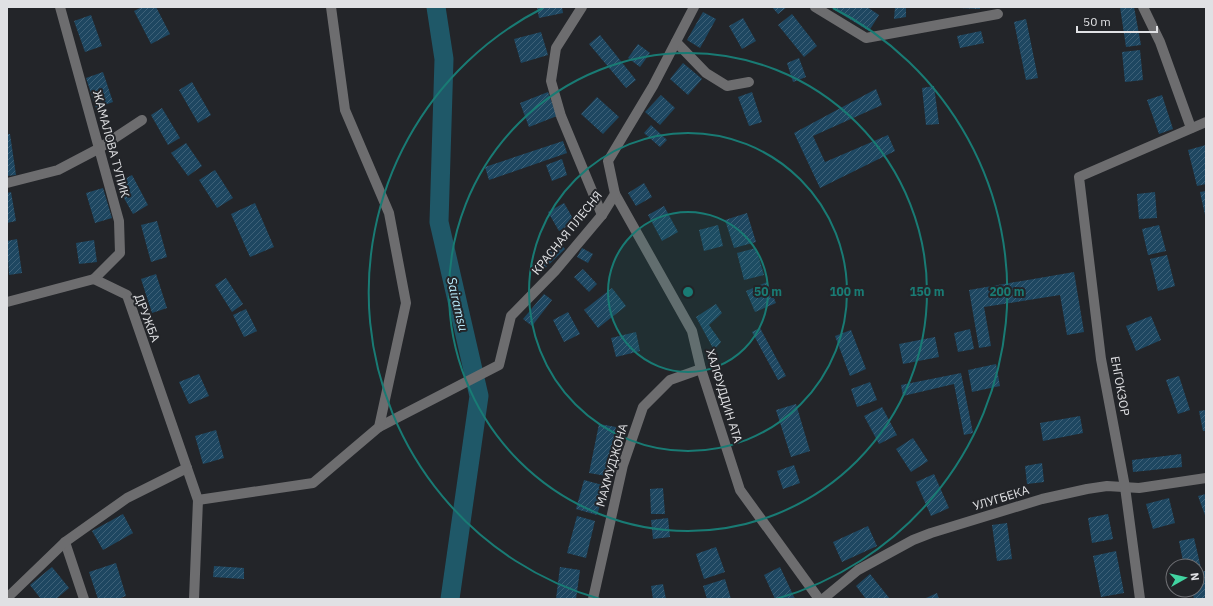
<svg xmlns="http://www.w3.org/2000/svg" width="1213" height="606" font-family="'IBM Plex Sans',sans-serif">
	<defs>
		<pattern id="building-hatch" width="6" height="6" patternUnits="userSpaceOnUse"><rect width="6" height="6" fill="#1e4761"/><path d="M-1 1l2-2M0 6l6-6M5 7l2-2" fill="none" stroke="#3e6178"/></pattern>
	</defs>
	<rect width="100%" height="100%" fill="#232529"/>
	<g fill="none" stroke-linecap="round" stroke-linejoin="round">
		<polyline stroke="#1f5868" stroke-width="19" points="436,7 444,59 439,222 479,396 450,599"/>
	</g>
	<g fill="url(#building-hatch)">
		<polygon points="142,7 156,7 170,34 151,44 134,11"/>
		<polygon points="537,7 562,7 563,13 539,18"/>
		<polygon points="772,7 787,7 778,14"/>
		<polygon points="830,7 867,7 879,15 869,31"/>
		<polygon points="895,7 906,7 906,17 894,19"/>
		<polygon points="960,7 980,7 980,9 960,8"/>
		<polygon points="1120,7 1134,7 1141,45 1126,47"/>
		<polygon points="703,12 716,19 700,48 687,40"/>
		<polygon points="792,14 817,46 804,57 778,25"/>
		<polygon points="91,15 102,46 85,52 74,21"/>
		<polygon points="743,18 756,41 742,49 729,26"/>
		<polygon points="1026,19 1038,78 1026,80 1014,22"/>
		<polygon points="981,31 984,43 960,48 957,36"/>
		<polygon points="541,32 548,55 521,63 514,39"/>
		<polygon points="600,35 636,80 626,88 589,44"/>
		<polygon points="638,44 650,53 640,67 628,58"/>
		<polygon points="1140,50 1143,80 1125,82 1122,52"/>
		<polygon points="799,58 806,77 793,82 787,63"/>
		<polygon points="683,63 702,79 688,95 670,79"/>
		<polygon points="103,72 113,102 96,108 86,78"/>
		<polygon points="192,82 211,115 198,123 179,90"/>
		<polygon points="934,86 939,124 926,125 922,88"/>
		<polygon points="876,89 882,105 813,136 825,162 888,135 895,151 820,188 794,133"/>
		<polygon points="548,92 557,116 529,127 520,103"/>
		<polygon points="752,92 762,122 749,126 738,97"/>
		<polygon points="661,95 675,108 660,125 645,112"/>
		<polygon points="1162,95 1173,129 1159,134 1147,100"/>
		<polygon points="597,97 619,117 603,134 581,114"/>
		<polygon points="162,108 180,138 168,145 151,115"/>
		<polygon points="651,125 667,140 660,147 644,133"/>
		<polygon points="7,134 10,134 16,175 7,176"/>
		<polygon points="563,141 567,153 489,180 485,167"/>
		<polygon points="186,143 202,166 188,176 171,153"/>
		<polygon points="1206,145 1206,184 1197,186 1188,150"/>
		<polygon points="562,159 567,175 552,181 546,165"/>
		<polygon points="215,170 233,198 217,208 199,180"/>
		<polygon points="132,175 148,205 133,214 116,184"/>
		<polygon points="644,183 652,197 636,206 628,193"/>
		<polygon points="103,188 112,218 95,223 86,193"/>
		<polygon points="1206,191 1206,215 1205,215 1200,192"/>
		<polygon points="11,192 16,221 7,223 7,193"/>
		<polygon points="1155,192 1157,218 1139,219 1137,194"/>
		<polygon points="255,203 274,247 250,257 231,214"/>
		<polygon points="564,203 575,222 559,231 548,212"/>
		<polygon points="664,206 678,232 662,241 648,215"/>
		<polygon points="747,213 756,242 734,248 725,220"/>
		<polygon points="157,221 167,257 151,262 141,225"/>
		<polygon points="718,225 723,246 704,251 699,230"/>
		<polygon points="1159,225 1166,251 1148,255 1142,229"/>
		<polygon points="17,239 22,273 9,275 7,241"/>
		<polygon points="94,240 97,262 79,264 76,243"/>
		<polygon points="558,241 565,249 539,274 532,266"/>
		<polygon points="582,248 593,254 588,263 577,257"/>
		<polygon points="756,248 764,275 744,280 737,253"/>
		<polygon points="1167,255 1175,286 1158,291 1150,259"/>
		<polygon points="583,269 597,284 589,292 574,277"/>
		<polygon points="1074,272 1084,332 1067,335 1060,295 984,307 991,346 979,348 969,290"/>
		<polygon points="156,274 167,308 152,313 141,279"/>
		<polygon points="226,278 243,304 232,312 215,285"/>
		<polygon points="767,282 776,303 755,312 746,291"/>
		<polygon points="612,288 626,306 598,328 584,310"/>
		<polygon points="544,294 552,300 532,326 523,319"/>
		<polygon points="716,304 722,313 709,325 721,342 714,350 696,317"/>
		<polygon points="246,309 257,331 244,337 233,315"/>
		<polygon points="568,312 580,334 564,342 553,320"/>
		<polygon points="1151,316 1161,340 1136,351 1126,326"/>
		<polygon points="760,328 786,376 778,380 752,332"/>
		<polygon points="970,329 974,349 958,352 954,333"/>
		<polygon points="851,330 866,369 850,376 835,336"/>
		<polygon points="636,332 640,351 616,357 611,338"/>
		<polygon points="935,337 939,357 903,364 899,344"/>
		<polygon points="996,364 1000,386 972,392 968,370"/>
		<polygon points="961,373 973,433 964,435 954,384 903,396 901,385"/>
		<polygon points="199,374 209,396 189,404 179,382"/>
		<polygon points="1179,376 1190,410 1178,414 1166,380"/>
		<polygon points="870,382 877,400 857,407 851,389"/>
		<polygon points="796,404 810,451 791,457 776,410"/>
		<polygon points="882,407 897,435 879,444 864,416"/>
		<polygon points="1206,410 1206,431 1203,431 1199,411"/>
		<polygon points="1080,416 1083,433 1043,441 1040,423"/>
		<polygon points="599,424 616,427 607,476 589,473"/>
		<polygon points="216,430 224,458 203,464 195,436"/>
		<polygon points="913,438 928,461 911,472 896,449"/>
		<polygon points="1181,454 1182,467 1133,472 1132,460"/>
		<polygon points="1042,463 1044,482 1027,484 1025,466"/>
		<polygon points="794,465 800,483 783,489 777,471"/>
		<polygon points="934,474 949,508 931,516 916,482"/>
		<polygon points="584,480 606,486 597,515 576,509"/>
		<polygon points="663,488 665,514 651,514 650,489"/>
		<polygon points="1206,494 1206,518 1198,496"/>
		<polygon points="1169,498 1175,523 1153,529 1146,504"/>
		<polygon points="123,514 133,533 103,550 92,531"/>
		<polygon points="1108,514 1113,539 1092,543 1088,518"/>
		<polygon points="577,516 595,521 586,558 567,553"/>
		<polygon points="668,518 670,537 653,539 651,520"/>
		<polygon points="1007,523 1012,559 997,561 992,525"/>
		<polygon points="868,526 877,546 842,562 833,542"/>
		<polygon points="1194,538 1201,568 1197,569 1197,566 1184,566 1179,541"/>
		<polygon points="716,547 725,572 704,579 696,554"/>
		<polygon points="1116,551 1124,593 1101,597 1093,556"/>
		<polygon points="116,563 126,596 118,599 98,599 89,572"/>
		<polygon points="214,566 244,568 244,579 213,577"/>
		<polygon points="52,567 69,588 56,599 41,599 30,585"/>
		<polygon points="560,567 580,570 576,599 556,599"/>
		<polygon points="780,567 795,599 775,599 764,575"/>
		<polygon points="1205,571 1206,599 1194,599 1192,590 1197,590 1197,573"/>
		<polygon points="870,574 890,599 866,599 856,586"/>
		<polygon points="725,579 731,599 707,599 703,586"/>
		<polygon points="663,584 666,599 653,599 651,586"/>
		<polygon points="937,593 939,599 924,599"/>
	</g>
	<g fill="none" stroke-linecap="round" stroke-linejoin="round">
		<g stroke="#6d6d6f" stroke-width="10">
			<polyline points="60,7 119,221 120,253 94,279"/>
			<polyline points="582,7 556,48 551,81 561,116 602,215"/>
			<polyline points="815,7 866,38 998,14"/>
			<polyline points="1143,7 1160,42 1191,128"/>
			<polyline points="676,42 706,73 727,86 749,82"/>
			<polyline points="7,183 58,170 98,149 142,120"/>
			<polyline points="615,194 692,331 701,369 740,490 819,599"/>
			<polyline points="7,302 94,279 127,295 198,500 194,599"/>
			<polyline points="379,427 499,365 511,316 555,271 602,215 615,194 608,161 653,86 694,7"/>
			<polyline points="198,500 313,483 379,427 406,303 389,213 345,110 331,7"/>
			<polyline points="65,542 84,599"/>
			<polyline points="7,598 65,542 127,498 187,468"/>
			<polyline points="593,599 623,465 643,407 670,380 701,369"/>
			<polyline points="823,599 858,570 913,540 931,533 1042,499 1087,489 1107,486 1139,488 1206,478"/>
			<polyline points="1140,599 1125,487 1101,359 1079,177 1206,122"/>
		</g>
	</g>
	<circle cx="688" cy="292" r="80" fill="#197b74" fill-opacity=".12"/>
	<g fill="none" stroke="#197b74" stroke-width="2">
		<circle cx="688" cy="292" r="80"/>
		<circle cx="688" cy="292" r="159"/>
		<circle cx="688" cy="292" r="239"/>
		<path d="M600 599A319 319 0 0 1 543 8M833 8A319 319 0 0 1 776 599"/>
	</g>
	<g text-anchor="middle" stroke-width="4" stroke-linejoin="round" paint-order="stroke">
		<g font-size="12" fill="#e0e1e4" stroke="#232529">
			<text transform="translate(111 144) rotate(75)" y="4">ЖАМАЛОВА ТУПИК</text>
			<text transform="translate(567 233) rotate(-51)" y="4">КРАСНАЯ ПЛЕСНЯ</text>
			<text transform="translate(147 318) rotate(69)" y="4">ДРУЖБА</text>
			<text transform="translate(1120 386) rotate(80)" y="4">ЕНГОКЗОР</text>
			<text transform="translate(724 396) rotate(73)" y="4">ХАЛФУДДИН АТА</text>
			<text transform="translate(612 465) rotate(-74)" y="4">МАХМУДЖОНА</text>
			<text transform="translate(1001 498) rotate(-17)" y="4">УЛУГБЕКА</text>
		</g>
		<g font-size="13" font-style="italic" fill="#b6e8f9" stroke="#232529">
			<text transform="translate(458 304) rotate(77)" y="5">Sairamsu</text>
		</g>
	</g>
	<circle cx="688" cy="292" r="6" fill="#197b74" stroke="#232529" stroke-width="2"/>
	<g font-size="12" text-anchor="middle" font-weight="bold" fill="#197b74" stroke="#232529" stroke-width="4" stroke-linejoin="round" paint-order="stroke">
		<text x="768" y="296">50 m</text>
		<text x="847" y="296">100 m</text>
		<text x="927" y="296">150 m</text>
		<text x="1007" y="296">200 m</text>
	</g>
	<rect width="1213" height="606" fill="none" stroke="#e0e1e4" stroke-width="16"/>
	<g transform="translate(1185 578) rotate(82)"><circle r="19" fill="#232529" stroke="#6f7074"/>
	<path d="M0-3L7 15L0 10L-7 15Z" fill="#41d4a1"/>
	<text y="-6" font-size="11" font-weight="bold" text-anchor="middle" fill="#e0e1e4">N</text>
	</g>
	<path d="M1077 26v6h80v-6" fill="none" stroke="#e0e1e4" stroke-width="2"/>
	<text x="1083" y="26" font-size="12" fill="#e0e1e4" stroke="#232529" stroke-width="3" paint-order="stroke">50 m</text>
</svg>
